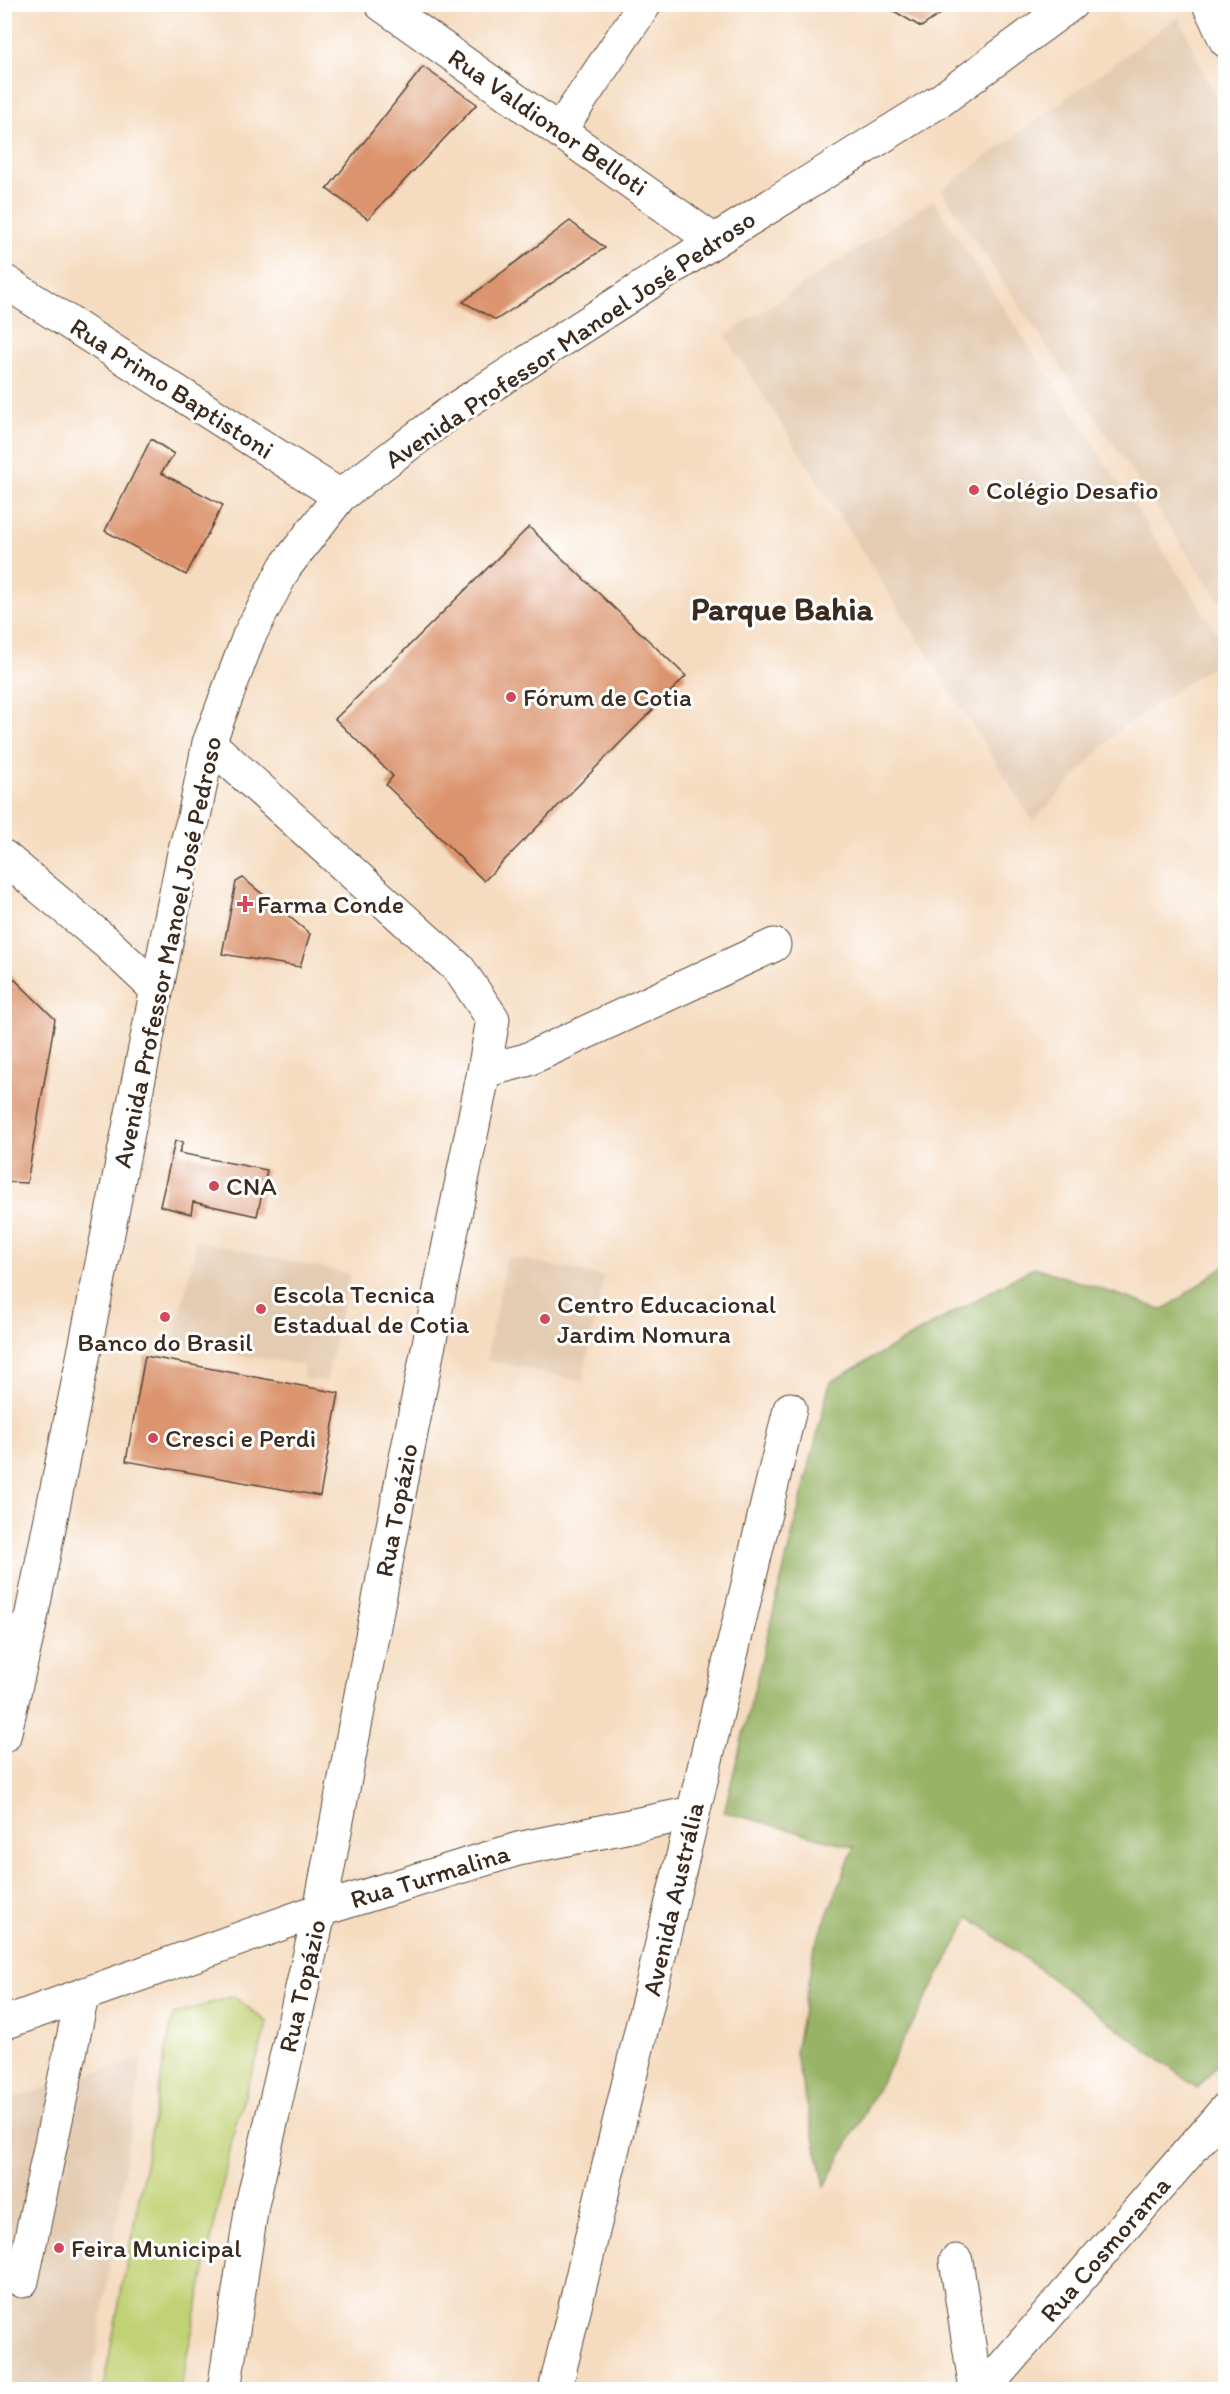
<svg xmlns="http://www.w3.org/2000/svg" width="1230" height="2394" font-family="Itim,sans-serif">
	<rect width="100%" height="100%" fill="#fff"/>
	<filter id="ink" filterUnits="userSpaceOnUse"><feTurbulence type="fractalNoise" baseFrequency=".0167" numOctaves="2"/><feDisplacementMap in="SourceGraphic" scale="12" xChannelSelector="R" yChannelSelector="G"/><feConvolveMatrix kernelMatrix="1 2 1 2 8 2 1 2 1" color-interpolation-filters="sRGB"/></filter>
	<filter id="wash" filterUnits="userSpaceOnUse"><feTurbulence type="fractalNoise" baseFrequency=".008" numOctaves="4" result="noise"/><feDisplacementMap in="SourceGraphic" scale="24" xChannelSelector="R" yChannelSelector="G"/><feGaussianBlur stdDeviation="1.35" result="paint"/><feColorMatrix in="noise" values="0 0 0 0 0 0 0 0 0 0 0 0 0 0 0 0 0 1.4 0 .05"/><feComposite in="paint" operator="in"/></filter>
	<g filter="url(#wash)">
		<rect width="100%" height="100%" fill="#f5dbbf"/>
		<g fill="#e4ccb3">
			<polygon points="1179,16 1225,122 1225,609 941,190"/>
			<polygon points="933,200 1225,645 1225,657 1121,728 1033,821 725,335"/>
			<polygon points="197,1241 350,1274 326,1382 303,1378 303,1365 173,1345"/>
			<polygon points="507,1256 604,1277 582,1381 486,1360"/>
			<polygon points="142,2057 91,2389 5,2390 5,2101"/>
		</g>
		<polygon fill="#c1d174" stroke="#7e7e49" stroke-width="1.5" points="233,1996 268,2023 235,2126 180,2389 103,2389 173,2015"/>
		<polygon fill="#98b366" stroke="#6a6e42" stroke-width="1.5" points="1225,1265 1226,1864 1220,1869 1226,1878 1225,2057 1197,2088 970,1917 825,2186 795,2053 815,1946 854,1847 724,1812 830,1382 1034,1267 1164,1310"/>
		<g id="blocks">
			<g fill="#db946e">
				<polygon points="882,4 955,4 921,27"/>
				<polygon points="423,67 477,104 368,219 327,189"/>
				<polygon points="570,221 605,248 496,320 463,302"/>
				<polygon points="151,439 174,454 161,473 223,505 186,575 105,531"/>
				<polygon points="529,527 686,676 484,881 386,785 393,776 335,719"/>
				<polygon points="243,878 310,934 300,967 222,954 236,882"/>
				<polygon points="4,969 55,1019 27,1183 4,1182"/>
				<polygon points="175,1141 183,1142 179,1153 267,1170 257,1216 193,1202 191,1214 160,1206"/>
				<polygon points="145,1356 339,1393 320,1496 126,1461"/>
			</g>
		</g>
	</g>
	<g filter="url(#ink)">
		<use href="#blocks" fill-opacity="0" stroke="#574536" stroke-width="1.5"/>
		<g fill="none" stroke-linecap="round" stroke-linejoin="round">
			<g stroke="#574536" stroke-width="35">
				<g id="minor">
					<polyline points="381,4 714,241"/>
					<polyline points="1209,4 1226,41"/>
					<polyline points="560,130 645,4"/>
					<polyline points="4,281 340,496"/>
					<polyline points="209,743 459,969 493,1019 484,1071 405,1463 320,1910 252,2205 224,2390"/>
					<polyline points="4,857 107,943 156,989"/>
					<polyline points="484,1071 526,1060 774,945"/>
					<polyline points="4,1634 29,1628"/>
					<polyline points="4,2023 320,1910 518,1849 693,1813"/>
					<polyline points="956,2261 976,2390"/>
					<polyline points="22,2281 82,1996"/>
					<polyline points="555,2390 790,1409"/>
					<polyline points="983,2390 1226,2109"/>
				</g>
			</g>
			<g stroke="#574536" stroke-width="35">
				<polyline id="major" points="4,1736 29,1628 184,853 194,817 209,743 249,636 285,567 340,496 455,409 714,241 941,100 1071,4"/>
			</g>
			<use href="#minor" stroke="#fff" stroke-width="33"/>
			<use href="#major" stroke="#fff" stroke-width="33"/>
		</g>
	</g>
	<g fill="#d1495b" stroke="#fff" stroke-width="2">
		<circle cx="974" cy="490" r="6"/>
		<circle cx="511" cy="697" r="6"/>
		<path d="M242 895h6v6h6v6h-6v6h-6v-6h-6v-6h6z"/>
		<circle cx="214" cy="1186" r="6"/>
		<circle cx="261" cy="1309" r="6"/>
		<circle cx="165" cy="1317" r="6"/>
		<circle cx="545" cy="1319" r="6"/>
		<circle cx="153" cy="1438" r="6"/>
		<circle cx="59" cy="2248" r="6"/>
	</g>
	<g text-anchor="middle" stroke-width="6" stroke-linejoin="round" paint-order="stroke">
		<g font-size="26" fill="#3b2a1e" stroke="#fff">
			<text transform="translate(548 122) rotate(35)" y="9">Rua Valdionor Belloti</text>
			<text transform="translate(570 339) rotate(-34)" y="9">Avenida Professor Manoel José Pedroso</text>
			<text transform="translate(172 388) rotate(33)" y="9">Rua Primo Baptistoni</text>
			<text transform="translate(167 952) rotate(-78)" y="9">Avenida Professor Manoel José Pedroso</text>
			<text transform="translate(396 1510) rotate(-79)" y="9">Rua Topázio</text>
			<text transform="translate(430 1876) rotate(-17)" y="9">Rua Turmalina</text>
			<text transform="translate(673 1899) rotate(-77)" y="9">Avenida Austrália</text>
			<text transform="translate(302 1986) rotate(-77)" y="9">Rua Topázio</text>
			<text transform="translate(1105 2249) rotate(-49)" y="9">Rua Cosmorama</text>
		</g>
		<g font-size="26" fill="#3b2a1e" stroke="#fff" text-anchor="start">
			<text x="986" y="499">Colégio Desafio</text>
			<text x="523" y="706">Fórum de Cotia</text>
			<text x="257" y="913">Farma Conde</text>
			<text x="226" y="1195">CNA</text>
			<text x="273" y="1303">Escola Tecnica<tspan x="273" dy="30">Estadual de Cotia</tspan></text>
			<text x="557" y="1313">Centro Educacional<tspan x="557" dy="30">Jardim Nomura</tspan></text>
			<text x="165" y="1351" text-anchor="middle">Banco do Brasil</text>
			<text x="165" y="1447">Cresci e Perdi</text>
			<text x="71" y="2257">Feira Municipal</text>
		</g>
		<g font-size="32" font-weight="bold" fill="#3b2a1e" stroke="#fff">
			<text x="782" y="620">Parque Bahia</text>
		</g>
	</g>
	<rect width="1230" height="2394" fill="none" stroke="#fff" stroke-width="24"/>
</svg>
